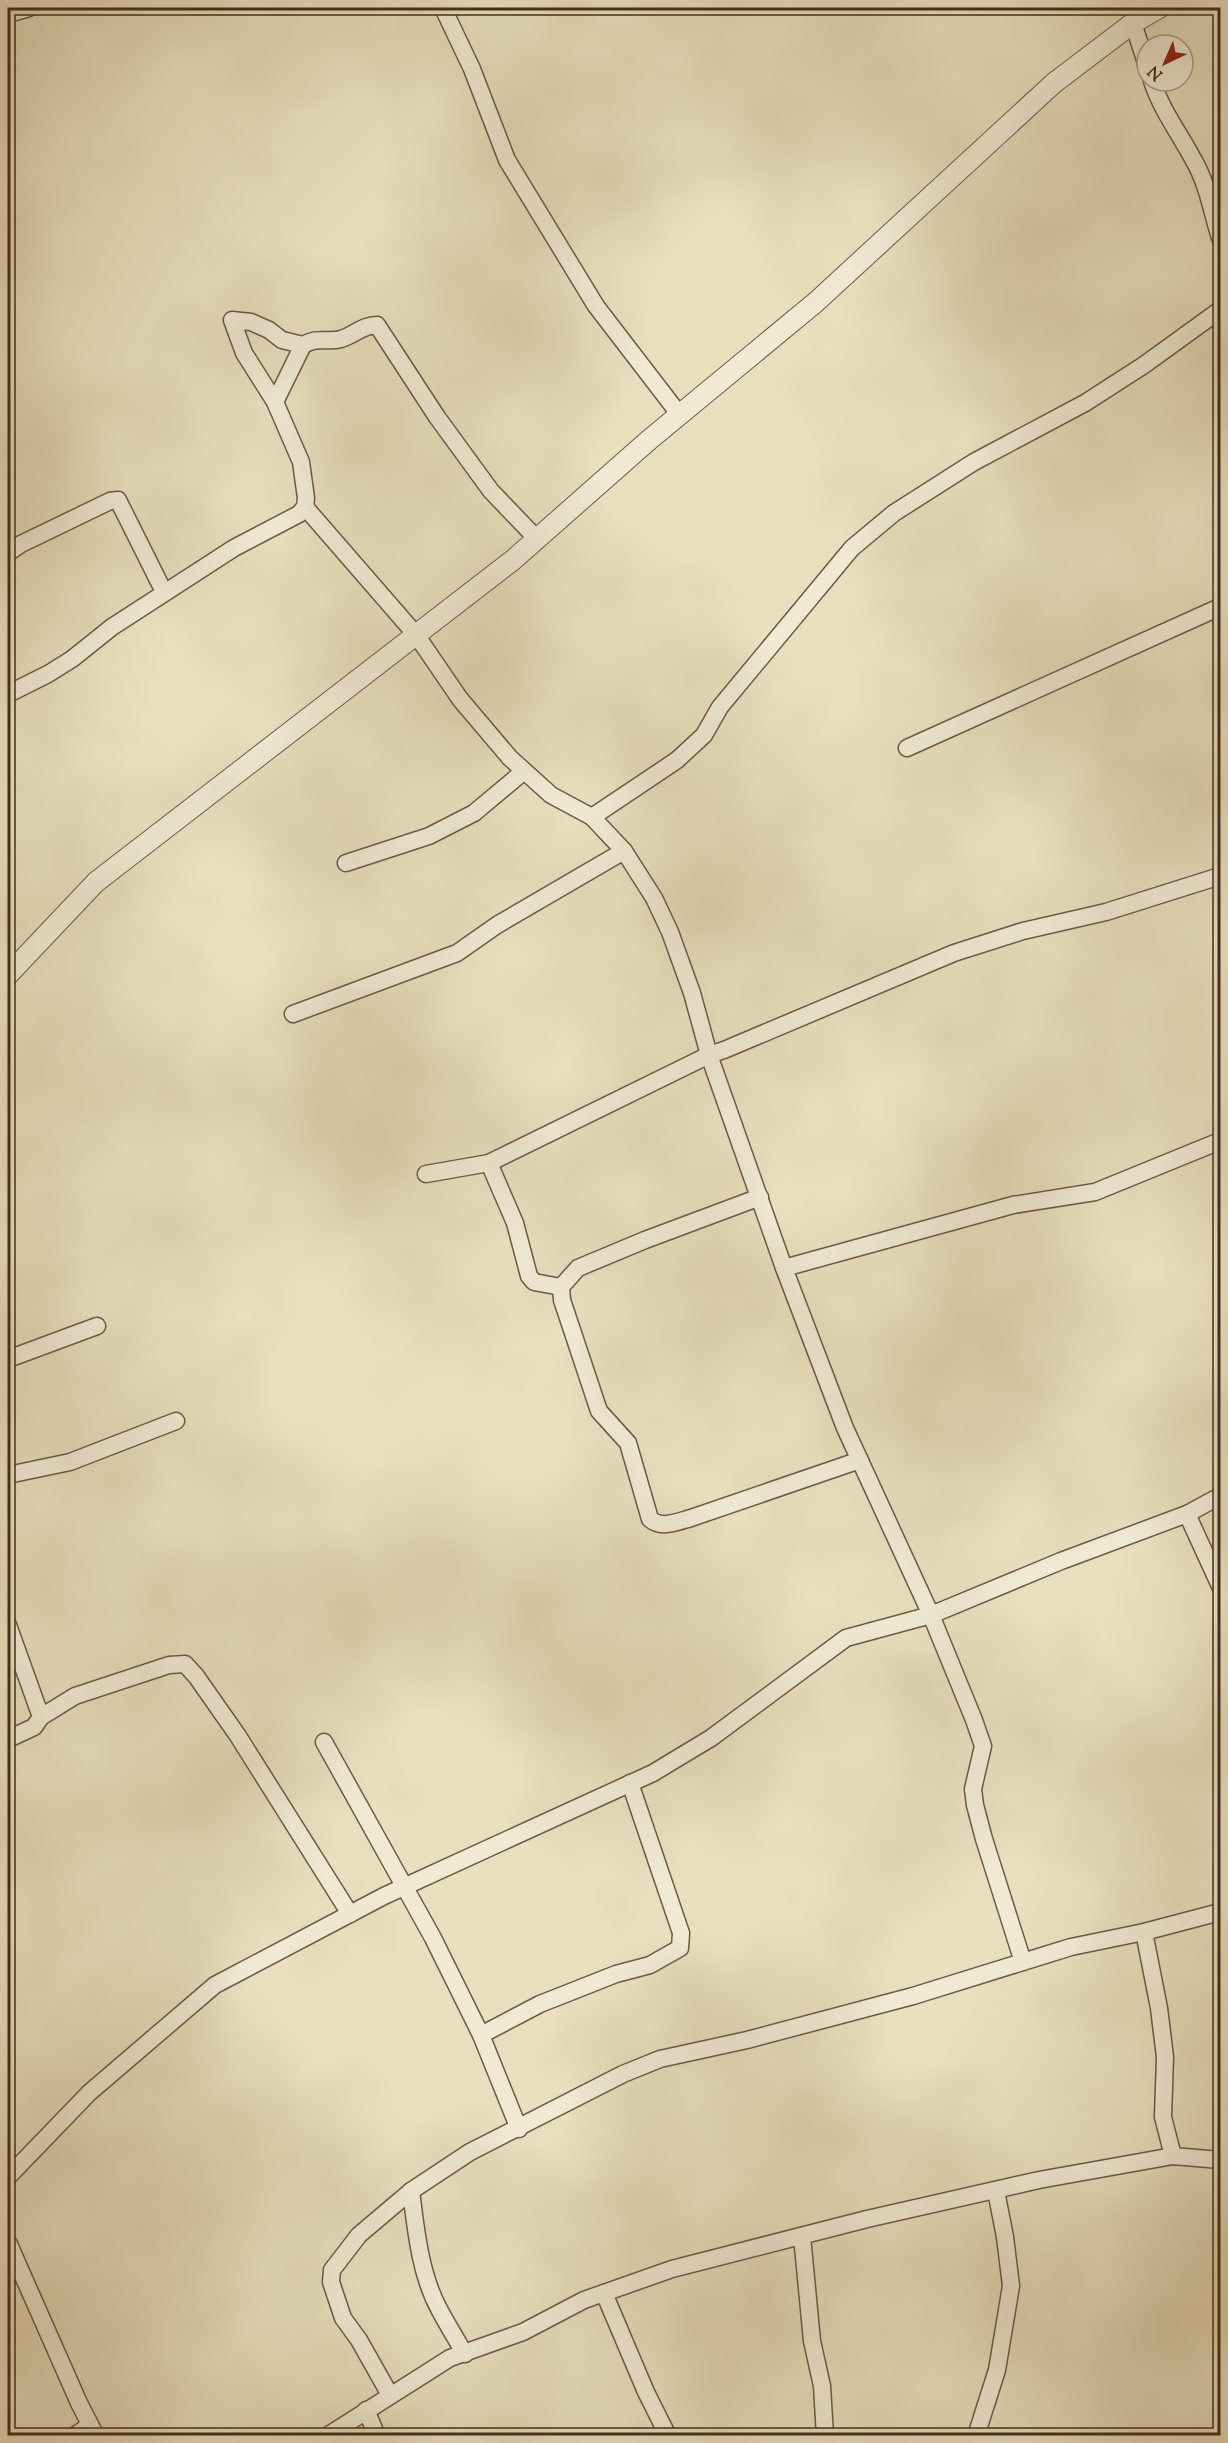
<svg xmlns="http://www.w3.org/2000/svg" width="1228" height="2443" font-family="'Sorts Mill Goudy',serif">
	<rect width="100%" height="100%" fill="#e8dfbf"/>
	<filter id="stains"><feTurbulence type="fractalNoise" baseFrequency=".00333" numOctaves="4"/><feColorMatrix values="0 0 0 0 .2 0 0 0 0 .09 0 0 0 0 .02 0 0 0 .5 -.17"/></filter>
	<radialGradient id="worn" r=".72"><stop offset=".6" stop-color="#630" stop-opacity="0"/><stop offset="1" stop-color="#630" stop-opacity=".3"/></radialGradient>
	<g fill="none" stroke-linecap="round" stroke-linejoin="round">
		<g stroke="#6d5946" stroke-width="19">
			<g id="minor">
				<polyline points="443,8 472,69 507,160 596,306 679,414"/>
				<polyline points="8,14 29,8"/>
				<polyline points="1133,23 1147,66"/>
				<path d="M1152,81c9,28 27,52 41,78 14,23 19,53 27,79"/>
				<path d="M275,402l28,-57c15,-9 23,-2 38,-6 13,-4 22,-14 36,-14l60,92 54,74 46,48"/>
				<polyline points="305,507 417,636 460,699 510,758 551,795 592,817 624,851 654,898 670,932 692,993 709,1055 784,1268 845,1428 931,1615 974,1720 983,1746 973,1789 975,1805 984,1839 1023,1962"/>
				<polyline points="8,553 21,544 110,501 118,500 164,592"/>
				<polyline points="8,694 48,674 72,659 112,627 234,548 299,514 305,507 306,498 301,462 275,402 244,353 232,320 251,322 269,330 282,340 303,345"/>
				<polyline points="907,748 1220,607"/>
				<polyline points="592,817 677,760 704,735 720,707 852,548 894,513 974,462 1085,403 1144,365 1220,310"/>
				<polyline points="346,863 429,836 474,813 523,772"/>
				<polyline points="293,1014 457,953 497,925 624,851"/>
				<polyline points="489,1163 515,1223 529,1276 534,1282 561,1287"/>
				<polyline points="426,1174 489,1163 709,1055 724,1050 954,953 1023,931 1106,912 1220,876"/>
				<path d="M760,1197l-115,43 -67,28 -17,19 1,13 37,111 29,32 22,76c11,10 27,3 41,-1l169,-58"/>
				<polyline points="784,1268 1013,1205 1095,1192 1220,1141"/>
				<polyline points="8,1359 97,1326"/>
				<polyline points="8,1475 70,1462 176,1421"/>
				<polyline points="1187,1514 1220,1586"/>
				<polyline points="8,1625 41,1717"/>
				<polyline points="8,1739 34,1727 41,1717 75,1696 169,1665 185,1664 196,1676 238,1736 350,1914"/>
				<polyline points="324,1742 433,1938 481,2035 519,2129"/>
				<polyline points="1144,1932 1159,2008 1165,2057 1163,2117 1173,2156"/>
				<polyline points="481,2035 540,2004 616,1974 650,1965 680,1948 681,1933 630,1783"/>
				<polyline points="8,2177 89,2093 215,1985 384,1896 653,1773 711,1738 846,1638 931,1615 1061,1561 1187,1514 1220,1496"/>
				<path d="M411,2191c5,39 9,83 28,118 8,15 17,30 26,45"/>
				<polyline points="802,2236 812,2341 822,2386 825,2436"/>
				<polyline points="8,2242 79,2403 96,2436"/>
				<polyline points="604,2293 646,2392 668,2436"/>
				<polyline points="390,2395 359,2340 343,2318 331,2282 332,2270 359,2235 411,2191 470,2152 623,2074 660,2059 747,2040 913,1996 1071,1947 1144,1932 1220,1912"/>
				<polyline points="366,2410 377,2436"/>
				<polyline points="74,2436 90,2425"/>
				<polyline points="327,2436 450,2358 523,2332 584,2300 672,2269 867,2219 1039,2180 1173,2156 1220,2160"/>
				<polyline points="976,2436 997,2370 1011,2286 1005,2237 996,2191"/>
			</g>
		</g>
		<g stroke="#6d5946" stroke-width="22">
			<polyline id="tertiary" points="8,975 96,882 513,560 649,440 816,302 1054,83 1133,23 1159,8"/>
		</g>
		<use href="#minor" stroke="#f0ead5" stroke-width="16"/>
		<use href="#tertiary" stroke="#f0ead5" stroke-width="20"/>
	</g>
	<rect width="1228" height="2443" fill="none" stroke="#e8dfbf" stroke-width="30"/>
	<rect x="9" y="9" width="1210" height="2425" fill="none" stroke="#442c1e" stroke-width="3"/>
	<rect x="15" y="15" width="1198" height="2413" fill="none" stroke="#442c1e" stroke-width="1.5"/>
	<g transform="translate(1165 63) rotate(224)"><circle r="28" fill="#f0ead5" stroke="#ab9e8c" stroke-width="1.5"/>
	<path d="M0-4.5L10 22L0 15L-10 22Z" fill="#8f2418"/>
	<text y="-9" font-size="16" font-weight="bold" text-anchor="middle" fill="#442c1e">N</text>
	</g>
	<rect width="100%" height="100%" filter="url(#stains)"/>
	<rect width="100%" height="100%" fill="url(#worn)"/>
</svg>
